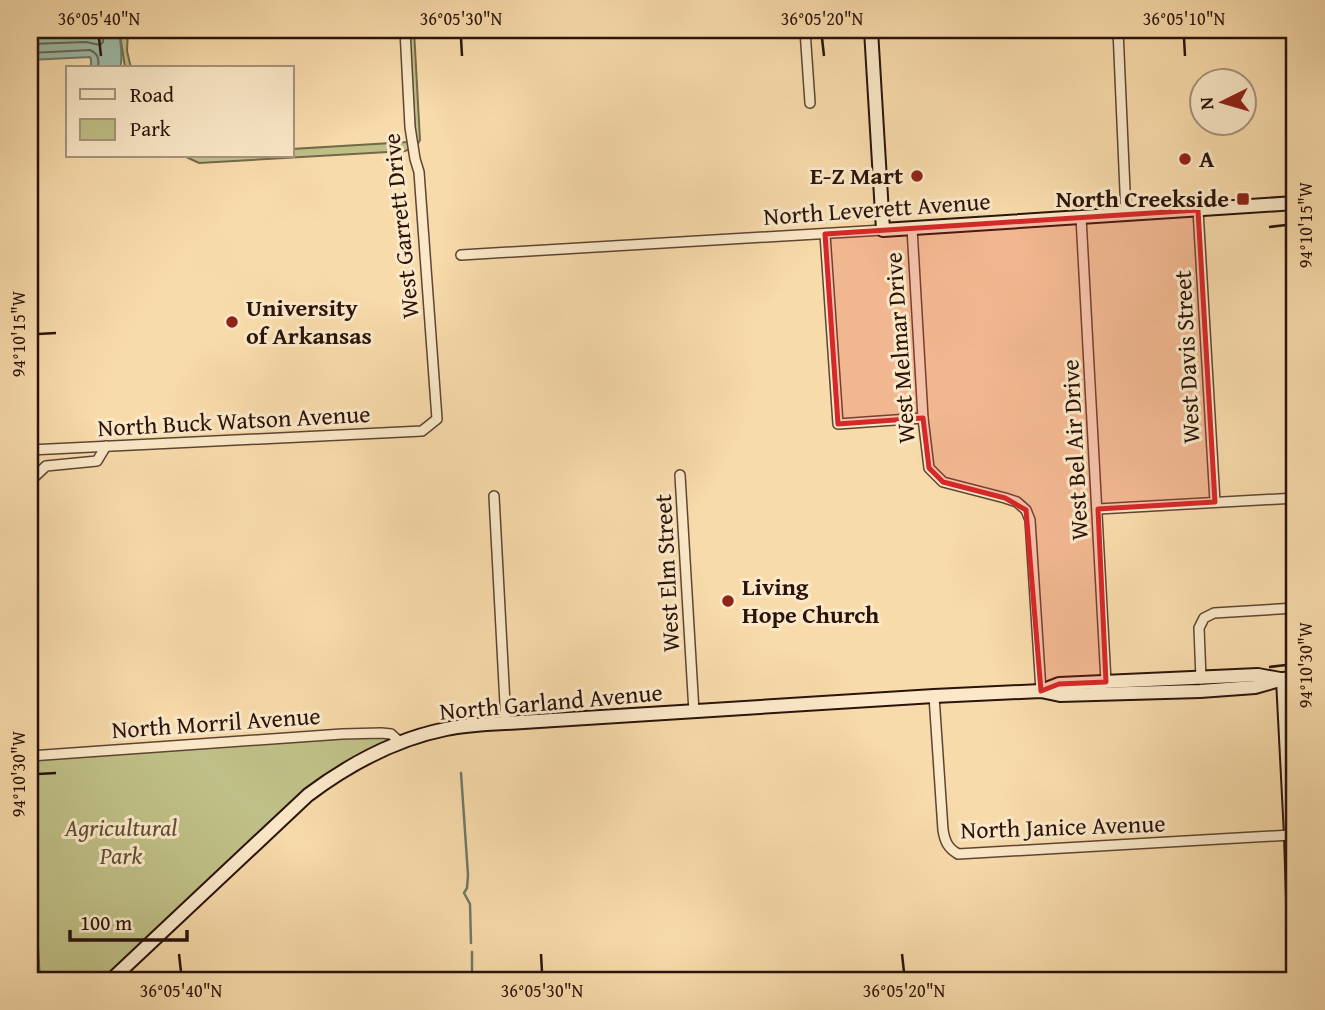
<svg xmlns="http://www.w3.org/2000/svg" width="1325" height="1010" font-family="'Gentium Book Plus',serif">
	<rect width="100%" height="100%" fill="#f8dbab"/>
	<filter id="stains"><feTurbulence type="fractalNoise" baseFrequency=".00286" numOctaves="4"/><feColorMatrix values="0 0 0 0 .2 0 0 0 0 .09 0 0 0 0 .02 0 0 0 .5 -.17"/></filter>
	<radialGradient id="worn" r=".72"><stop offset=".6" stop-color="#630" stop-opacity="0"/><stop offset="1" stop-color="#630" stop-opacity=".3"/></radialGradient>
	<g fill="#bfc087" stroke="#746a48" stroke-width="2">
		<polygon points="121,30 128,30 127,51 131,68 125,68 121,41"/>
		<polygon points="409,30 414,30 420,140 416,147 405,151 199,163 184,156 292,156 292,149 408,142 415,132"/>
		<polygon points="383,736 388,739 386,743 340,767 123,965 105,980 40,980 30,814 30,762 37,758"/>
	</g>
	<path fill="#9dbba7" stroke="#6f7868" stroke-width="2" d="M30,30h90c-1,13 4,25 0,38h-29v-8l-1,-3 -60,3z"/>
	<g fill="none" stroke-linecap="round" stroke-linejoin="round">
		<g stroke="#646758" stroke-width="2">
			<polyline points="30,44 86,42 100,45 103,42 104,30"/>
			<path d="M30,53l60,-3c9,4 9,10 8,18"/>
		</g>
		<g stroke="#6f7868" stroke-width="2.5">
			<polyline points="1275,30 1295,33"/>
			<polyline points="461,773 468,875 467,888 464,893 470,904 471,943"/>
			<polyline points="472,952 472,980"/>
		</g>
		<g stroke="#5e4532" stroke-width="12">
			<g id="street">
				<polyline points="805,30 810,103"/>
				<polyline points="1118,30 1126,214"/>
				<polyline points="1198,210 1215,502"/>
				<polyline points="1081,217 1106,682"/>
				<polyline points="912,228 923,418 929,468 943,482 1005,498 1017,502 1026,510 1030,520 1041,691"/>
				<polyline points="825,234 838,424 923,418"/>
				<polyline points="461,255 883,230"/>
				<polyline points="30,450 422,431 437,419 419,172 415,159 410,127 405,30"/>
				<polyline points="680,475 694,712"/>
				<polyline points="30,481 46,466 97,461 106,446"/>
				<polyline points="494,496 506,723"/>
				<polyline points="1098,509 1295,498"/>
				<polyline points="1201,679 1199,628 1204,618 1214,613 1295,608"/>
				<path d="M934,696l9,134c2,12 5,18 15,24l333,-19"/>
				<polyline points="30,756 342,734 381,733 391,734 401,743"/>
				<polyline points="30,915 33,980"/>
			</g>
		</g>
		<g stroke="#2a130a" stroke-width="16">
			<g id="secondary">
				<polyline points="871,30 883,230 1295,203"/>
				<polyline points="1283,679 1291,835 1295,963"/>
				<polyline points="1041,691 1059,684 1258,675 1280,679"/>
				<path d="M111,980l197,-185c40,-30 88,-56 138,-66 19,-4 40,-5 60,-6l428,-27 107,-5 19,4 140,-4 55,-4 28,-8 12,-1"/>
			</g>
		</g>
		<use href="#street" stroke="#fae8c8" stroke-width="9"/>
		<use href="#secondary" stroke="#fae8c8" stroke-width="12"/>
	</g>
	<path fill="#d62828" fill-opacity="0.2" stroke="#d62828" stroke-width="5" stroke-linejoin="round" d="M1198,210l17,292 -117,7 8,173 -47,2 -18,7 -15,-181 -21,-12 -62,-16 -14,-14 -6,-50 -85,6 -13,-190z"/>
	<path fill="none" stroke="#2a130a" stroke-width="2.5" d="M99,38l2,18M461,38l1,18M822,38l2,18M1184,38l1,18M1269,227l17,-2M38,334l18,-1M1269,667l17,-2M38,774l18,-1M179,954l2,18M541,954l1,18M902,954l2,18"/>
	<g fill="#8f2418" stroke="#fae8c8" stroke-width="2.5">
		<circle cx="1185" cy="159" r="7"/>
		<circle cx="917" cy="176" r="7"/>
		<rect x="1236" y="192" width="14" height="14" rx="3.5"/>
		<circle cx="232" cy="322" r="7"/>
		<circle cx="728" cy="601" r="7"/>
	</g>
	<g text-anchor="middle" stroke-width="6" stroke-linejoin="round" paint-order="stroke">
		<g font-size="24" font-weight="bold" fill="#2a130a" stroke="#fae8c8" text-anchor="start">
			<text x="1199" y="167">A</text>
			<text x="903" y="184" text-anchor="end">E-Z Mart</text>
			<text x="1229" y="207" text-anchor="end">North Creekside</text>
			<text x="246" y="316">University<tspan x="246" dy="28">of Arkansas</tspan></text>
			<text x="742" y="595">Living<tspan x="742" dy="28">Hope Church</tspan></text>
		</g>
		<g font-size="24" fill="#2a130a" stroke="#fae8c8">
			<text transform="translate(877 209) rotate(-4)" y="8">North Leverett Avenue</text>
			<text transform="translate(401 226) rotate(-96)" y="8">West Garrett Drive</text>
			<text transform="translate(900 348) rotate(-94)" y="8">West Melmar Drive</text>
			<text transform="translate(1187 357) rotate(-93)" y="8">West Davis Street</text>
			<text transform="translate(234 421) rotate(-3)" y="8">North Buck Watson Avenue</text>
			<text transform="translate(1075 450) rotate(-93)" y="8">West Bel Air Drive</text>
			<text transform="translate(667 573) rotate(-93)" y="8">West Elm Street</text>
			<text transform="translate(551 702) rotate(-5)" y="8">North Garland Avenue</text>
			<text transform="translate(216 723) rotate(-4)" y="8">North Morril Avenue</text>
			<text transform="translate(1063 827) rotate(-2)" y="8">North Janice Avenue</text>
		</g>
		<g font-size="24" font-style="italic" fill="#5e5036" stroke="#fae8c8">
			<text x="121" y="836">Agricultural<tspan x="121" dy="28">Park</tspan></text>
		</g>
	</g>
	<rect width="1325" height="1010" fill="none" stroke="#f8dbab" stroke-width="77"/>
	<rect x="66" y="66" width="228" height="91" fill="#fae8c8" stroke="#a7937c" stroke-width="2"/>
	<rect x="80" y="89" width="35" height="10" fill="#fae8c8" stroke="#a7937c" stroke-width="2"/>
	<text x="130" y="102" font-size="21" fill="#2a130a">Road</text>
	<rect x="80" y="119" width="35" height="21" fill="#bfc087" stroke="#a7937c" stroke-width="2"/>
	<text x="130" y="136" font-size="21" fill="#2a130a">Park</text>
	<g transform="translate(1223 102) rotate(265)"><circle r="33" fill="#fae8c8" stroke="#a7937c" stroke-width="2"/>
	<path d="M0-5L12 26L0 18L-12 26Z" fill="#8f2418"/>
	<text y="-10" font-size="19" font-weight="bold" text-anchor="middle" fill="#2a130a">N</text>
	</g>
	<path d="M70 930v10h117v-10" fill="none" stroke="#2a130a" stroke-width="3.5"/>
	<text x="80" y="930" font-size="21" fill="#2a130a" stroke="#fae8c8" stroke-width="5" paint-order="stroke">100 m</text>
	<rect x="38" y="38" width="1248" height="934" fill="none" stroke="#2a130a" stroke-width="2.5"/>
	<g font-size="18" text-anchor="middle" fill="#2a130a">
		<text x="99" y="25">36°05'40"N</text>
		<text x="461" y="25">36°05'30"N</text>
		<text x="822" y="25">36°05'20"N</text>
		<text x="1184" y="25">36°05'10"N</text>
		<text transform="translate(1306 225) rotate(-90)" y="6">94°10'15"W</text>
		<text transform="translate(19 334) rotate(-90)" y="6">94°10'15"W</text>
		<text transform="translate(1306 665) rotate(-90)" y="6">94°10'30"W</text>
		<text transform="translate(19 774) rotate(-90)" y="6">94°10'30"W</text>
		<text x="181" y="997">36°05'40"N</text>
		<text x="542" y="997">36°05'30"N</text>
		<text x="904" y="997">36°05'20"N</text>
	</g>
	<rect width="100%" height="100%" filter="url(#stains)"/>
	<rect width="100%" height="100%" fill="url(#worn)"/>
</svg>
